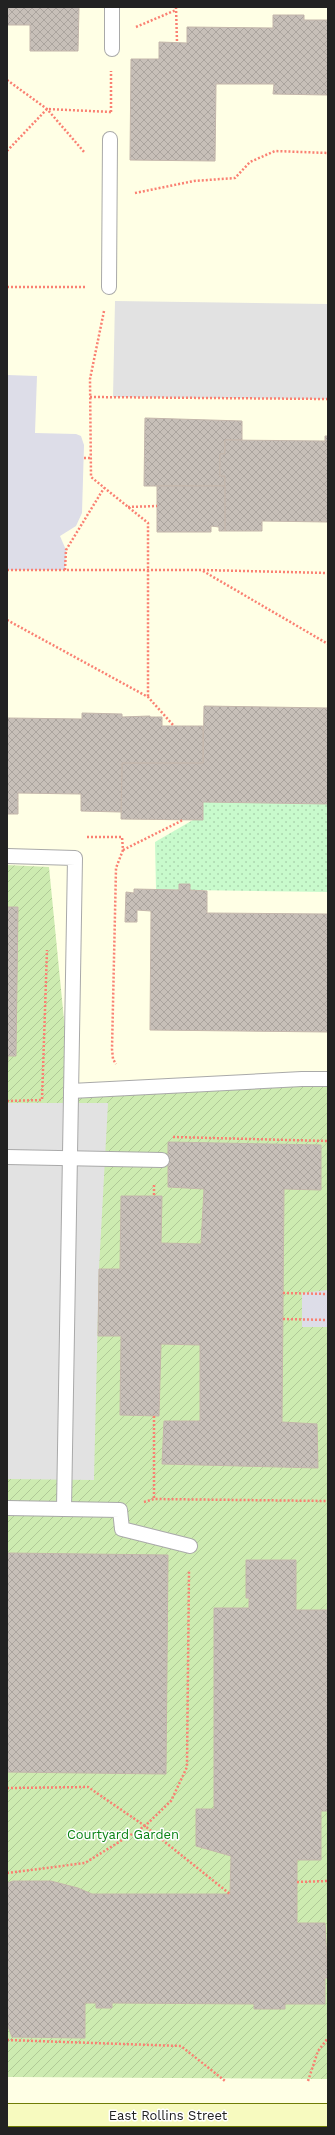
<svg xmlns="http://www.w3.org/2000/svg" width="335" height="2135" font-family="'Work Sans',sans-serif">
	<defs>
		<pattern id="park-dots" width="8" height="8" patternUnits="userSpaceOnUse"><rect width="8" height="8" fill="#c8facc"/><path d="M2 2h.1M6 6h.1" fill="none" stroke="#acd6af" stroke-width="1.8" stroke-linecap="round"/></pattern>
		<pattern id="garden-furrows" width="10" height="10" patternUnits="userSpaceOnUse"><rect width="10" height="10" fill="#cdebb0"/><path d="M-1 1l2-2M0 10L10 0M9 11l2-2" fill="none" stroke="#b0c997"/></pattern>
		<pattern id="building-cross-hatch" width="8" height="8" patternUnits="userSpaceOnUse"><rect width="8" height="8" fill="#c7bfb8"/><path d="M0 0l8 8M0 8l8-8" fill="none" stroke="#aba49e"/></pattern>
	</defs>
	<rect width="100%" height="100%" fill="#f2efe9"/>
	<rect fill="#ffffe5" x="7" y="7" width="321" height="2121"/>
	<polygon fill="url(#park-dots)" points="203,802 328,804 328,892 190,890 190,884 179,884 179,890 156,889 155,842 193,820 203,820"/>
	<polygon fill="url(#garden-furrows)" points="7,865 49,867 71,1091 328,1079 328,2079 7,2077"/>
	<g fill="#e2e2e2">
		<polygon points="115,301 328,304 328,399 113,397"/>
		<polygon points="7,1103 108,1103 99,1269 94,1480 7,1479"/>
	</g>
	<g fill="#dddde8">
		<polygon points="7,375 37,376 35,433 76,434 81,436 84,445 82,513 76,526 60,536 66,550 65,570 7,570"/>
		<polygon points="328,1290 328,1327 302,1327 302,1293"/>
	</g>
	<g fill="url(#building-cross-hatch)" stroke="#c4b6ab">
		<polygon points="7,7 79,7 78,51 30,51 30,25 7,25"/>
		<polygon points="273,15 304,15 304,20 328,20 328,95 273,94 274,84 216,84 215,161 130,160 131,59 159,59 159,42 187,43 187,27 273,28"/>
		<polygon points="145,418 242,421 242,440 225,440 225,454 220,454 220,476 225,476 225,486 144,486"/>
		<polygon points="325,436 328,436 328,522 262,521 262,531 225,531 225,476 220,476 220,454 225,454 225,440 325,441"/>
		<polygon points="157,486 225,486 225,531 219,531 219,527 211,526 211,532 157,532"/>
		<polygon points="204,706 328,708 328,804 203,802 203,820 121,819 122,763 203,763"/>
		<polygon points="82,713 122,714 122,717 150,716 150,717 162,717 162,726 203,726 203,763 122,763 121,812 81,811 81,794 18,793 18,814 7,814 7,718 82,719"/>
		<polygon points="179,884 190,884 190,890 207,891 207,913 328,914 328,1032 150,1030 151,911 137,910 137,922 125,922 126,892 134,893 134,889 179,890"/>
		<polygon points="7,907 18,907 16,1056 8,1056 7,1081"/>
		<polygon points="168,1142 321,1145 321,1190 284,1189 282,1422 317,1424 318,1468 162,1464 164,1421 200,1421 200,1345 161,1344 159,1416 120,1415 121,1336 98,1336 99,1269 120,1269 121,1196 162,1196 161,1243 201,1244 204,1189 168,1187"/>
		<polygon points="7,1553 168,1555 166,1774 7,1772"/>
		<polygon points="246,1560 296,1560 296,1610 328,1610 328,1811 321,1811 321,1860 297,1860 297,1923 325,1923 328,1978 325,1978 325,2004 285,2004 285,2009 254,2009 254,2004 112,2003 112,2008 96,2008 96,2003 85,2003 85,2038 12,2037 7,2024 7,1883 13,1881 51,1881 78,1888 92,1894 230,1894 231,1856 196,1846 196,1809 214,1809 214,1608 249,1608 249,1598 246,1598"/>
	</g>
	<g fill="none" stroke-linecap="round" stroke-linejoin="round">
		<g stroke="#a9a9a9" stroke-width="16">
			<g id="lane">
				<polyline points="112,7 112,49"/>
				<polyline points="109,287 110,139"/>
				<polyline points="7,856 75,858 64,1509"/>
				<polyline points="71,1091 302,1079 328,1079"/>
				<polyline points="7,1157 162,1160"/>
				<polyline points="7,1508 120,1510 122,1529 190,1546"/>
			</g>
		</g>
		<g stroke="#707d05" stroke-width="24">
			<polyline id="secondary" points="7,2115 328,2115"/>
		</g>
		<g stroke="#fa8072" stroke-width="2.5" stroke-dasharray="2 2" stroke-linecap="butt">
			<polyline points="176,7 177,42"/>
			<polyline points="136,27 176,10"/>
			<polyline points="7,80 47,109 85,153"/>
			<polyline points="111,112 111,71"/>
			<polyline points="7,151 47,109 111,112"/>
			<polyline points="135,193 194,181 235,178 250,162 275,151 328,153"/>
			<polyline points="7,287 85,287"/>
			<polyline points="104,311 90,379 91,477 148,523 148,697"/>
			<polyline points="90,397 328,399"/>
			<polyline points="84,458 91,458"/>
			<polyline points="128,507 157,506"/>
			<polyline points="7,570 203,570 328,573"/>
			<polyline points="65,570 66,550 104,488"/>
			<polyline points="203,571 328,644"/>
			<polyline points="7,620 148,697 174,726"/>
			<polyline points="87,837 122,837 123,850 116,868 112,1049 113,1059 116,1064"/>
			<polyline points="123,850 183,820"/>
			<polyline points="7,1101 42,1100 47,950"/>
			<polyline points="173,1137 328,1141"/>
			<polyline points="154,1185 154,1196"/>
			<polyline points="283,1293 328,1294"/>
			<polyline points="283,1319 328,1320"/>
			<polyline points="154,1416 154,1499"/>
			<polyline points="144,1502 154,1499 328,1501"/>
			<polyline points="7,1788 88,1787 145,1826 230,1894"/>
			<polyline points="7,1873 85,1863 145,1826 171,1801 187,1767 189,1570"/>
			<polyline points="297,1882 328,1881"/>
			<polyline points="7,2040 181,2046 225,2081"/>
			<polyline points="308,2081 318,2051 328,2038"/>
		</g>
		<use href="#lane" stroke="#fff" stroke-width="14"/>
		<use href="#secondary" stroke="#f7fabf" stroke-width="22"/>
	</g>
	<g text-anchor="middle" stroke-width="3" stroke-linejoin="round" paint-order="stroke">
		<g font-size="13" fill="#0c8416" stroke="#fff">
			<text x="123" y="1839">Courtyard Garden</text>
		</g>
		<g font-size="13" fill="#222" stroke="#fff">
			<text x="168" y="2120">East Rollins Street</text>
		</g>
	</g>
	<rect width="335" height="2135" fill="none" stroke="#222222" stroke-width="16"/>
</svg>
